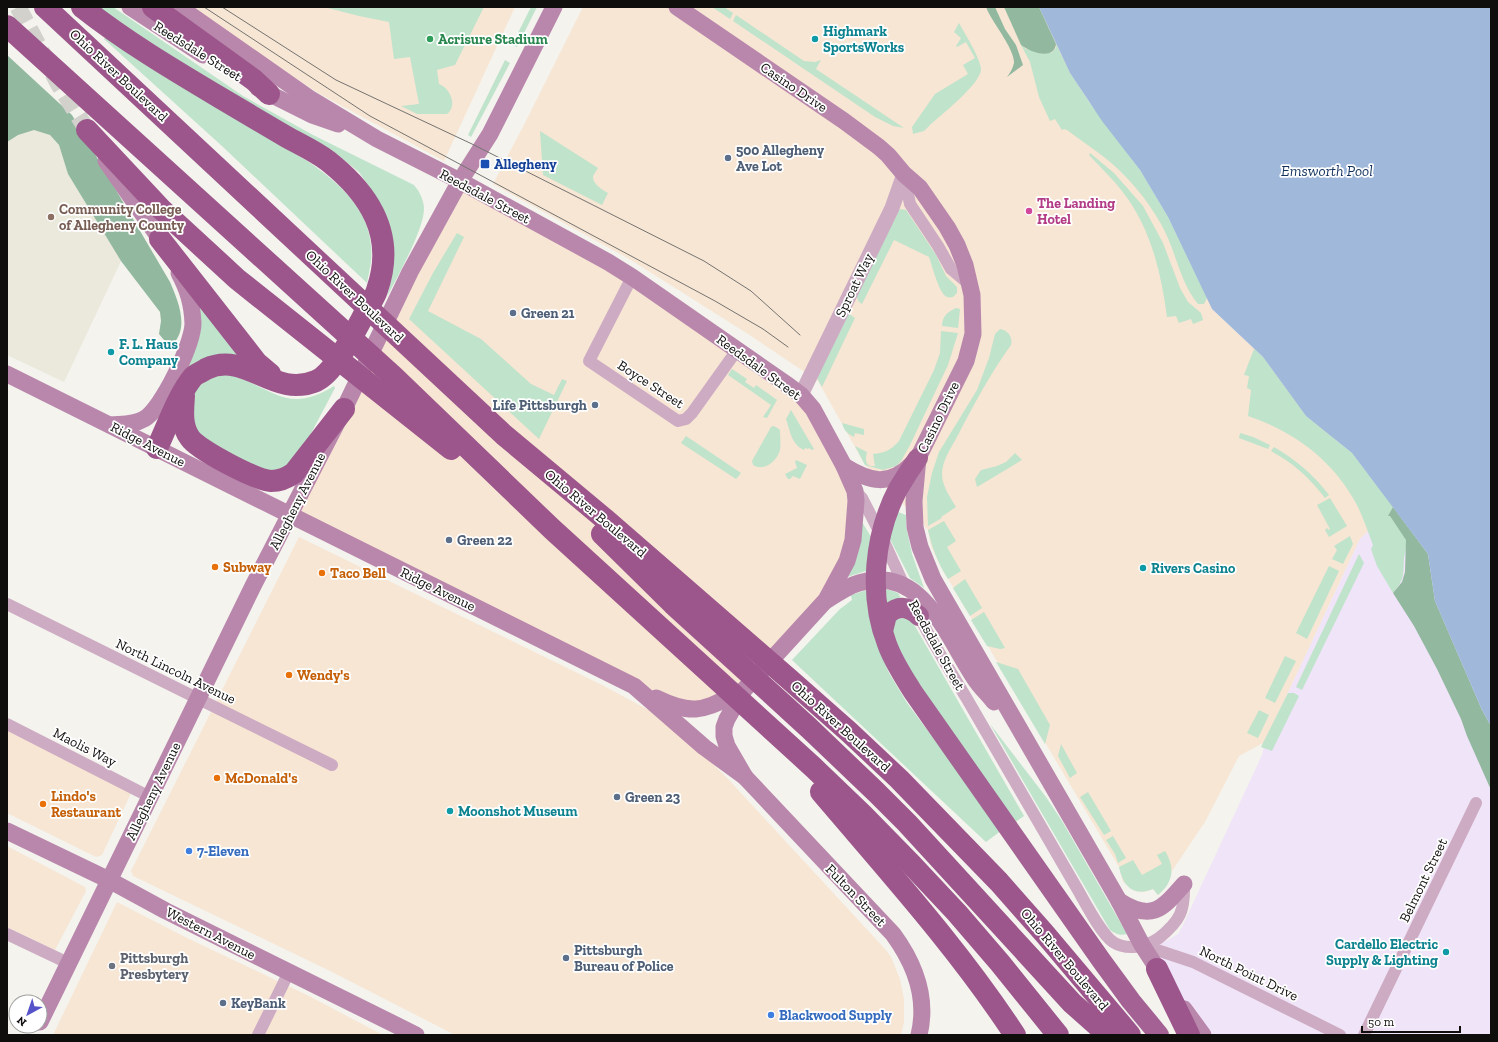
<svg xmlns="http://www.w3.org/2000/svg" width="1498" height="1042" font-family="'Zilla Slab',serif">
	<rect width="100%" height="100%" fill="#f4f3ee"/>
	<g fill="#f7e6d4">
		<polygon points="188,7 515,7 444,161 318,93"/>
		<polygon points="583,7 1039,7 1070,73 1186,254 1212,309 1263,357 1393,507 1360,539 1265,742 1239,756 1205,822 1172,871 1170,878 1165,888 1158,895 1153,889 1144,892 1135,891 1123,882 1119,867 941,567 931,546 928,530 865,465 818,381 748,334 631,260 493,184 527,119"/>
		<polygon points="460,181 608,262 789,386 855,491 847,561 743,691 688,710 290,515"/>
		<polygon points="299,537 604,686 654,713 690,741 729,780 885,949 891,957 900,979 904,999 904,1022 901,1035 455,1035 332,972 133,876 131,871"/>
		<polygon points="7,729 132,791 102,855 96,857 7,813"/>
		<polygon points="7,846 85,887 86,891 55,950 7,927"/>
		<polygon points="117,902 185,937 307,995 383,1035 53,1035"/>
	</g>
	<polygon fill="#f0e4f8" points="1393,507 1428,554 1482,710 1491,726 1491,1035 1203,1035 1157,969 1159,945 1178,934 1182,927 1262,755 1265,742 1360,539"/>
	<polygon fill="#ebe8dc" points="7,92 59,145 68,174 121,261 64,382 7,355"/>
	<g fill="#bfe3cb">
		<path d="M95,7h18l130,89 70,39 101,50c6,7 9,14 10,22 1,21 -27,70 -37,90l4,-17 -14,-82 -18,-26 -21,-17 -132,-77z"/>
		<path d="M324,7h160l-29,58 -18,5 2,14c11,4 19,22 8,30h-30l-16,-8 18,-2 -9,-47 -16,2 -5,-37 -30,-6z"/>
		<polygon points="531,7 537,7 517,47 512,45"/>
		<polygon points="712,7 724,7 733,13 730,19"/>
		<polygon points="736,15 804,61 815,62 821,60 816,69 904,128 893,126 875,117 733,21"/>
		<path d="M959,23c7,13 19,31 22,45 2,14 -40,47 -51,57l-6,6 -11,3 -1,-7 23,-33 33,-20 -5,-9 12,-7 -9,-16 -9,5 -1,-1 5,-8 -7,-6z"/>
		<path d="M107,35l52,37 150,90c35,25 66,52 62,99 -1,8 -3,15 -4,22l-144,-136 -119,-108z"/>
		<path d="M1056,44l14,29 19,29 51,68 28,47 39,81 -3,6h-6c-19,-23 -22,-54 -37,-80 -14,-25 -34,-49 -57,-67 -12,-9 -25,-18 -37,-27l-3,-1 -2,1 -7,-11 -5,2 -11,-24 -9,-35 -9,-17 5,4 25,4 5,-5z"/>
		<polygon points="505,60 510,63 471,137 468,135"/>
		<path d="M540,131l58,37c-1,2 -4,6 -5,8 -1,8 10,14 15,17l-6,12 -59,-30z"/>
		<path d="M1090,153l24,20 29,33 20,37 17,45 8,14 13,11 2,7 -10,4 -2,-5 -12,4 -3,-7 -9,1c-6,-45 -16,-89 -45,-126 -10,-13 -22,-24 -33,-36z"/>
		<path d="M901,209l5,1 30,45 10,21 11,11v6l-4,4c-1,0 -4,1 -6,0 -8,-3 -15,-32 -18,-40l-35,-17 -32,64 -3,-2 -3,-6 43,-86z"/>
		<polygon points="457,233 464,237 428,311 481,339 531,384 554,395 562,379 567,381 539,439 409,319 433,273"/>
		<polygon points="197,302 240,357 182,376"/>
		<path d="M956,308l4,1 -2,19 -16,-2c0,-10 6,-14 14,-18z"/>
		<polygon points="849,314 855,318 822,387 817,378 848,315"/>
		<path d="M1000,329c8,1 13,8 11,16 -21,29 -38,61 -54,92 -6,11 -15,24 -15,37 0,12 8,23 14,33l-15,10 1,1 -14,8 -1,-29 5,-24 7,-21 38,-62 12,-32 6,-24z"/>
		<path d="M941,331l17,2 -10,32 -38,80 -9,16 -5,5 -13,4 -18,-5 -10,-19 12,6c-2,8 -2,15 8,14l-2,-12c12,-1 18,-4 26,-13l35,-71 6,-17z"/>
		<path d="M1254,349l9,8 43,59 46,37 41,54 -4,9h1c5,7 13,15 16,24 1,5 -1,13 -2,18 -1,17 1,21 -11,35l-16,-27 -6,-17 2,-4c-5,-13 -10,-28 -16,-40 -24,-45 -62,-73 -109,-89l3,-26 -4,-2 2,-12 -5,-1z"/>
		<polygon points="732,369 747,379 745,382 754,388 756,385 777,400 767,418 763,417 771,405 728,375"/>
		<path d="M226,374c44,10 59,43 108,12l1,2 -36,68 -16,12 -10,3 -9,-1 -56,-27 -15,-16 -2,-30 5,-8 8,-7 10,-6z"/>
		<path d="M791,410l23,39 -2,1 -3,-2 -1,1 -3,-1 -1,2c-13,-6 -14,-20 -18,-31z"/>
		<path d="M842,423l22,6v6l-9,-2 -1,4c-7,-3 -10,-7 -12,-14z"/>
		<path d="M773,426l3,1 4,3c0,6 1,14 0,20 -3,11 -16,22 -27,15l-1,-4 19,-34z"/>
		<polygon points="1240,433 1253,437 1270,445 1268,449 1239,438"/>
		<polygon points="686,436 741,473 736,479 681,443"/>
		<path d="M1274,447c21,12 40,28 55,48l-4,3c-15,-20 -32,-35 -54,-47z"/>
		<polygon points="1015,453 1022,460 977,487 975,479 981,470 997,466 1006,462"/>
		<polygon points="796,460 807,465 800,479 793,476 790,479 788,479 785,474 797,468 795,462"/>
		<polygon points="1330,498 1347,526 1329,537 1325,530 1327,528 1329,530 1330,529 1317,505"/>
		<polygon points="895,511 906,515 906,526 912,554 924,588 910,578 889,537"/>
		<path d="M944,521l12,20 -9,6 14,24 -13,8c-10,-16 -16,-31 -20,-49z"/>
		<polygon points="862,522 871,537 867,569 866,571 847,577"/>
		<polygon points="1350,536 1353,544 1343,564 1332,559 1337,550 1334,546"/>
		<polygon points="1359,554 1364,563 1302,690 1296,687"/>
		<polygon points="1329,566 1339,571 1307,639 1296,633"/>
		<polygon points="965,579 982,608 970,616 953,588"/>
		<polygon points="884,588 898,593 903,602 885,608"/>
		<polygon points="867,590 871,623 875,639 889,673 907,703 1002,830 986,842 792,660 840,609 852,600 851,595"/>
		<polygon points="984,612 987,617 1005,648 1000,649 987,646 971,620"/>
		<polygon points="900,615 912,621 1024,816 1014,823 912,673 893,637 893,620"/>
		<polygon points="1285,656 1296,661 1275,703 1265,698"/>
		<polygon points="996,662 1018,669 1050,725 1045,744"/>
		<polygon points="1288,693 1294,693 1299,696 1272,751 1261,747"/>
		<polygon points="1259,710 1269,715 1258,738 1247,733"/>
		<path d="M990,724l56,73 16,24 65,113c-7,2 -11,0 -17,-4z"/>
		<polygon points="1061,744 1077,773 1070,778 1058,756"/>
		<polygon points="1088,792 1111,831 1104,835 1080,797"/>
		<polygon points="1113,836 1126,858 1118,863 1115,854 1106,840"/>
		<path d="M1165,851c10,16 9,31 -7,44l-5,-6c-20,8 -30,-3 -34,-22l14,-7 9,15 20,-11 -5,-9z"/>
	</g>
	<g fill="#92b9a0">
		<path d="M986,7h9l10,22 11,16 7,20 -16,12c3,-4 6,-9 7,-14 1,-14 -23,-42 -28,-56z"/>
		<path d="M1004,7h35l17,37c-2,17 -26,8 -35,1z"/>
		<path d="M7,55l65,60 98,167c8,19 20,46 2,63l-8,-5 -5,-6 2,-13 -1,-9 -39,-51 -53,-87 -9,-29 -9,-10 -16,-5 -16,5 -11,7z"/>
		<polygon points="1393,507 1428,554 1435,601 1482,710 1491,726 1491,790 1467,736 1461,719 1437,669 1414,626 1393,593 1402,582 1405,572 1406,540 1390,516 1388,516"/>
	</g>
	<polygon fill="#a0b8da" points="1039,7 1491,7 1491,726 1482,710 1435,601 1428,554 1352,453 1306,416 1263,357 1212,309 1168,217 1140,170 1102,121 1070,73"/>
	<g fill="none" stroke-linecap="round" stroke-linejoin="round">
		<polyline stroke="#d2d1cc" stroke-width="17" stroke-dasharray="17 8" stroke-linecap="butt" points="18,7 58,83 87,130"/>
		<g stroke="#cdabc3" stroke-width="12">
			<polyline points="904,174 910,204 938,246 951,269 970,285"/>
			<polyline points="632,277 589,361 678,421 686,419 692,413 737,350"/>
			<polyline points="855,491 862,498 881,535 906,590"/>
			<polyline points="7,604 332,765"/>
			<path d="M916,610c15,31 34,60 51,89 36,62 72,124 108,186 9,15 25,48 38,57 14,9 33,5 46,-4 21,-17 26,-27 25,-54"/>
			<polyline points="7,724 150,797"/>
			<polyline points="7,934 68,963"/>
			<polyline points="1142,945 1193,962 1340,1035"/>
			<polyline points="258,1035 289,972"/>
			<polyline points="1364,1035 1476,803"/>
		</g>
		<polyline stroke="#cdabc3" stroke-width="15" points="801,395 892,208 904,174"/>
		<g stroke="#b987ac" stroke-width="17">
			<polyline points="130,7 203,55"/>
			<polyline points="179,7 309,98 377,139 460,181 608,262 632,277 789,386 801,395 813,409 844,466 855,491 856,501 853,540 847,561 826,600 743,691 727,719 724,727 724,736 727,746 745,777"/>
			<polyline points="677,7 844,121 879,147 888,155 904,174 920,188 947,227 957,245 965,265 972,295 973,334 966,361 918,458 914,501 915,527 920,547 933,579 941,593 1119,901 1142,945 1164,979"/>
			<polyline points="258,88 312,115 338,124"/>
			<polyline points="106,161 160,239 166,250"/>
			<path d="M7,374l627,312 70,61 41,30 148,157c22,30 35,64 26,101"/>
			<path d="M111,425c11,-1 23,0 33,-6 18,-10 49,-75 49,-96 -1,-20 -5,-33 -14,-50"/>
			<path d="M844,466c26,16 45,21 68,-2"/>
			<path d="M827,600c8,-5 17,-11 26,-15 68,-26 93,51 122,94 5,8 13,15 19,23"/>
			<path d="M656,698c41,20 49,10 87,-7"/>
			<polyline points="7,831 109,880 166,911 416,1035"/>
			<path d="M1119,901c33,21 43,8 65,-17"/>
			<polyline points="1184,1009 1203,1035"/>
			<polyline points="40,1022 253,586 344,409 410,272 460,181 490,134 554,7"/>
		</g>
		<g stroke="#a36293" stroke-width="20">
			<path d="M918,458c-7,10 -14,21 -20,31 -24,46 -30,106 -11,155 6,17 16,32 26,48l188,268 30,41 28,34"/>
			<path d="M883,631l4,-16c11,-10 21,-9 32,1"/>
		</g>
		<g stroke="#9c568b" stroke-width="22">
			<polyline points="45,7 504,435 606,520 789,679 849,732 899,779 999,882 1044,933 1130,1035"/>
			<path d="M82,7c43,34 90,62 137,90 22,13 44,26 66,39 14,8 30,15 43,25 42,33 68,75 49,129 -2,7 -7,14 -11,21 -10,18 -31,62 -50,70 -43,18 -70,-31 -110,-12 -4,3 -9,4 -13,8 -15,18 -26,50 -36,71"/>
			<polyline points="153,7 254,80 269,94"/>
			<polyline points="7,26 394,377 552,529 814,768 863,815 911,864 957,913 1000,963 1058,1035"/>
			<polyline points="87,130 161,209 237,279 451,449"/>
			<polyline points="160,239 257,363 270,374"/>
			<path d="M184,396c-1,14 -3,30 6,42 8,12 66,42 81,43 9,0 16,-3 23,-8l50,-64"/>
			<polyline points="602,534 673,604 809,728 876,792 907,823 1072,1003 1108,1035"/>
			<path d="M821,792c67,79 137,156 194,243"/>
			<polyline points="1157,969 1189,1035"/>
		</g>
		<g stroke="#747370" stroke-width="1">
			<polyline points="204,7 370,116 715,301 763,329 788,347"/>
			<polyline points="222,7 336,80 472,144 704,261 751,291 800,335"/>
		</g>
	</g>
	<circle fill="#2e9e5b" stroke="#fff" stroke-width="1.5" cx="430" cy="39" r="4"/>
	<g fill="#0f9aa8" stroke="#fff" stroke-width="1.5">
		<circle cx="815" cy="39" r="4"/>
		<circle cx="111" cy="352" r="4"/>
		<circle cx="1143" cy="568" r="4"/>
		<circle cx="450" cy="811" r="4"/>
		<circle cx="1446" cy="952" r="4"/>
	</g>
	<g fill="#5c6f8a" stroke="#fff" stroke-width="1.5">
		<circle cx="728" cy="158" r="4"/>
		<circle cx="513" cy="313" r="4"/>
		<circle cx="595" cy="405" r="4"/>
		<circle cx="449" cy="540" r="4"/>
		<circle cx="617" cy="797" r="4"/>
		<circle cx="566" cy="958" r="4"/>
		<circle cx="223" cy="1003" r="4"/>
	</g>
	<rect fill="#1a4fb4" stroke="#fff" stroke-width="1.5" x="480" y="159" width="10" height="10" rx="2"/>
	<circle fill="#d1479c" stroke="#fff" stroke-width="1.5" cx="1029" cy="211" r="4"/>
	<circle fill="#8d6e63" stroke="#fff" stroke-width="1.5" cx="51" cy="217" r="4"/>
	<g fill="#e8710a" stroke="#fff" stroke-width="1.5">
		<circle cx="215" cy="567" r="4"/>
		<circle cx="322" cy="573" r="4"/>
		<circle cx="289" cy="675" r="4"/>
		<circle cx="217" cy="778" r="4"/>
		<circle cx="43" cy="804" r="4"/>
	</g>
	<g fill="#3f7fe0" stroke="#fff" stroke-width="1.5">
		<circle cx="189" cy="851" r="4"/>
		<circle cx="771" cy="1015" r="4"/>
	</g>
	<circle fill="#6b7280" stroke="#fff" stroke-width="1.5" cx="112" cy="966" r="4"/>
	<g text-anchor="middle" stroke-width="3.5" stroke-linejoin="round" paint-order="stroke">
		<g font-size="14" font-weight="bold" fill="#0d838f" stroke="#fff" text-anchor="start">
			<text x="823" y="36">Highmark<tspan x="823" dy="16">SportsWorks</tspan></text>
			<text x="119" y="349">F. L. Haus<tspan x="119" dy="16">Company</tspan></text>
			<text x="1151" y="573">Rivers Casino</text>
			<text x="458" y="816">Moonshot Museum</text>
			<text x="1438" y="949" text-anchor="end">Cardello Electric<tspan x="1438" dy="16">Supply &amp; Lighting</tspan></text>
		</g>
		<g font-size="14" font-weight="bold" fill="#27864d" stroke="#fff" text-anchor="start">
			<text x="438" y="44">Acrisure Stadium</text>
		</g>
		<g font-size="14" fill="#0f0e0d" stroke="#fff">
			<text transform="translate(198 51) rotate(32)" y="5">Reedsdale Street</text>
			<text transform="translate(119 75) rotate(43)" y="5">Ohio River Boulevard</text>
			<text transform="translate(794 87) rotate(34)" y="5">Casino Drive</text>
			<text transform="translate(485 196) rotate(28)" y="5">Reedsdale Street</text>
			<text transform="translate(854 285) rotate(-64)" y="5">Sproat Way</text>
			<text transform="translate(355 296) rotate(43)" y="5">Ohio River Boulevard</text>
			<text transform="translate(759 367) rotate(36)" y="5">Reedsdale Street</text>
			<text transform="translate(651 384) rotate(33)" y="5">Boyce Street</text>
			<text transform="translate(938 417) rotate(-64)" y="5">Casino Drive</text>
			<text transform="translate(148 444) rotate(27)" y="5">Ridge Avenue</text>
			<text transform="translate(297 501) rotate(-63)" y="5">Allegheny Avenue</text>
			<text transform="translate(596 513) rotate(40)" y="5">Ohio River Boulevard</text>
			<text transform="translate(438 589) rotate(26)" y="5">Ridge Avenue</text>
			<text transform="translate(937 645) rotate(61)" y="5">Reedsdale Street</text>
			<text transform="translate(176 671) rotate(26)" y="5">North Lincoln Avenue</text>
			<text transform="translate(841 726) rotate(42)" y="5">Ohio River Boulevard</text>
			<text transform="translate(85 747) rotate(27)" y="5">Maolis Way</text>
			<text transform="translate(153 791) rotate(-64)" y="5">Allegheny Avenue</text>
			<text transform="translate(1423 880) rotate(-64)" y="5">Belmont Street</text>
			<text transform="translate(856 895) rotate(46)" y="5">Fulton Street</text>
			<text transform="translate(211 933) rotate(27)" y="5">Western Avenue</text>
			<text transform="translate(1065 959) rotate(50)" y="5">Ohio River Boulevard</text>
			<text transform="translate(1249 973) rotate(26)" y="5">North Point Drive</text>
		</g>
		<g font-size="14" font-weight="bold" fill="#4e5e75" stroke="#fff" text-anchor="start">
			<text x="736" y="155">500 Allegheny<tspan x="736" dy="16">Ave Lot</tspan></text>
			<text x="521" y="318">Green 21</text>
			<text x="587" y="410" text-anchor="end">Life Pittsburgh</text>
			<text x="457" y="545">Green 22</text>
			<text x="625" y="802">Green 23</text>
			<text x="574" y="955">Pittsburgh<tspan x="574" dy="16">Bureau of Police</tspan></text>
			<text x="231" y="1008">KeyBank</text>
		</g>
		<g font-size="14" font-weight="bold" fill="#164399" stroke="#fff" text-anchor="start">
			<text x="494" y="169">Allegheny</text>
		</g>
		<g font-size="14" font-weight="bold" fill="#b23c85" stroke="#fff" text-anchor="start">
			<text x="1037" y="208">The Landing<tspan x="1037" dy="16">Hotel</tspan></text>
		</g>
		<g font-size="14" font-weight="bold" fill="#785e54" stroke="#fff" text-anchor="start">
			<text x="59" y="214">Community College<tspan x="59" dy="16">of Allegheny County</tspan></text>
		</g>
		<g font-size="14" font-weight="bold" fill="#c56008" stroke="#fff" text-anchor="start">
			<text x="223" y="572">Subway</text>
			<text x="330" y="578">Taco Bell</text>
			<text x="297" y="680">Wendy's</text>
			<text x="225" y="783">McDonald's</text>
			<text x="51" y="801">Lindo's<tspan x="51" dy="16">Restaurant</tspan></text>
		</g>
		<g font-size="14" font-weight="bold" fill="#366cbe" stroke="#fff" text-anchor="start">
			<text x="197" y="856">7-Eleven</text>
			<text x="779" y="1020">Blackwood Supply</text>
		</g>
		<g font-size="14" font-weight="bold" fill="#5b616d" stroke="#fff" text-anchor="start">
			<text x="120" y="963">Pittsburgh<tspan x="120" dy="16">Presbytery</tspan></text>
		</g>
		<g font-size="15" font-style="italic" fill="#12325d" stroke="#fff">
			<text x="1327" y="176">Emsworth Pool</text>
		</g>
	</g>
	<rect width="1498" height="1042" fill="none" stroke="#0f0e0d" stroke-width="16"/>
	<g transform="translate(28 1014) rotate(220)"><circle r="19" fill="#ffffff" stroke="#9f9f9e"/>
	<path d="M0-3L7 15L0 10L-7 15Z" fill="#5652c9"/>
	<text y="-6" font-size="11" font-weight="bold" text-anchor="middle" fill="#0f0e0d">N</text>
	</g>
	<path d="M1362 1026v6h98v-6" fill="none" stroke="#0f0e0d" stroke-width="2"/>
	<text x="1368" y="1026" font-size="12" fill="#0f0e0d" stroke="#ffffff" stroke-width="3" paint-order="stroke">50 m</text>
</svg>
